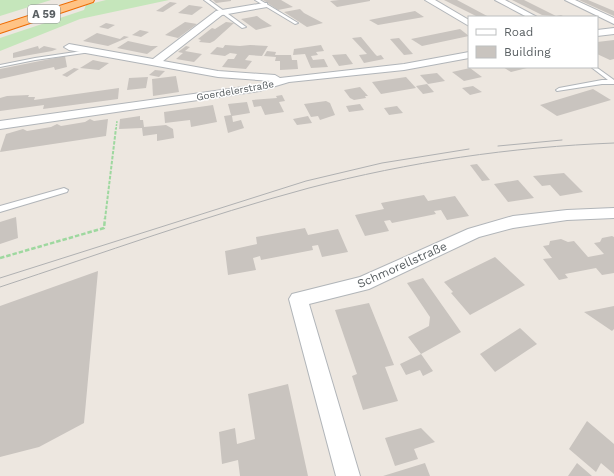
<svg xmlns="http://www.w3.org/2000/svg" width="614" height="476" font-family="'Work Sans',sans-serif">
	<rect width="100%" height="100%" fill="#ede7e0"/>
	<g fill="#c5e6bb">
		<polygon points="0,0 51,0 0,16"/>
		<polygon points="106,0 169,0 80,19 0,51 0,38 84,10 86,5"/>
	</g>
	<g fill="#c9c4bf">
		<polygon points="213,0 231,0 231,1 216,3"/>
		<polygon points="263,0 281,0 293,7 278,10"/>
		<polygon points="339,0 370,0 370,1 337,7 330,1"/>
		<polygon points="444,0 457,0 489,17 474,17 476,16"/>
		<polygon points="512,0 524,0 556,16 561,15 565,17 542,15"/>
		<polygon points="579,0 588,0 607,8 614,11 614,16"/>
		<polygon points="170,2 177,3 163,12 156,11"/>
		<polygon points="189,5 203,7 192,15 178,13"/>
		<polygon points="300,9 304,13 323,23 307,27 284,12"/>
		<polygon points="415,11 424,17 378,25 369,20"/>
		<polygon points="257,16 261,19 272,26 256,30 241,19"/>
		<polygon points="185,22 197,24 178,38 165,35"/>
		<polygon points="226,22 234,23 214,41 210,43 199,42 201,40 198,39 212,28 215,29"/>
		<polygon points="106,23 115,25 108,29 99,27"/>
		<polygon points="460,29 469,36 422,46 411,39"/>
		<polygon points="140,30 149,32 141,37 132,35"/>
		<polygon points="97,33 120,39 124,36 129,37 108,46 83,41"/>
		<polygon points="361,37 375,54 377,56 381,55 384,59 364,63 359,55 367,54 352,38"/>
		<polygon points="399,38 413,54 404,55 390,39"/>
		<polygon points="614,40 614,59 610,60 597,54 597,42"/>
		<polygon points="128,41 151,46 158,46 147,54 117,48"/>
		<polygon points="225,45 240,46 250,45 268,46 262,56 249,55 245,60 252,61 246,69 222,67 228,59 234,59 237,54 230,53 225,56 210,54 217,47 223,48"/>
		<polygon points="321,45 324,51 316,52 318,55 311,56 313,60 324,59 328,67 311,68 305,54 293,55 294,49"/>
		<polygon points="38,46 39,49 44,46 57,49 52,51 13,58 13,53"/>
		<polygon points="186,46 190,47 185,51 202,54 194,62 176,59 183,53 178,52"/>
		<polygon points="267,51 276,52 275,55 291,55 292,60 297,60 298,69 280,70 280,61 275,61 276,57 264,56"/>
		<polygon points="346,54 353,64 339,66 332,55"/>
		<polygon points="65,56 67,67 55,70 54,67 0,79 0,69"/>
		<polygon points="93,60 102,62 109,63 99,70 80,68"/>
		<polygon points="503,67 527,67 527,68 511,72"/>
		<polygon points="74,68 79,69 67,77 62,75"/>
		<polygon points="470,68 482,77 464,81 452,72"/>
		<polygon points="155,70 165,71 159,77 149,75"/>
		<polygon points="437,73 445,81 428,84 420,75"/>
		<polygon points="176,76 179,92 153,96 152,79"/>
		<polygon points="148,77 146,88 127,90 129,78"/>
		<polygon points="406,77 416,88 381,94 372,82"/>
		<polygon points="427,84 434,92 423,94 416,86"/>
		<polygon points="473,86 482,92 470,95 462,88"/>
		<polygon points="360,87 368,96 365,96 366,98 354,100 350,98 344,90"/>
		<polygon points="119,88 118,99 43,109 44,105 0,111 0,98 7,96 29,95 28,97 35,97 34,100"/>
		<polygon points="593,89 611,100 557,116 540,105"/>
		<polygon points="282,95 285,101 279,102 284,112 265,115 261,106 254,107 252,100 277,98 276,96"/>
		<polygon points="326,101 330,103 335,115 320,120 318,116 311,117 304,104"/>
		<polygon points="247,102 250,113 232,116 233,122 241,120 244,128 228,133 224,116 231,115 228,104"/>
		<polygon points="360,104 364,110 349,112 346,106"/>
		<polygon points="213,105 217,122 191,127 190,120 165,123 164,112"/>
		<polygon points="397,106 403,113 389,115 384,108"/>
		<polygon points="140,116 140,120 143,120 144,127 166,125 173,129 174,138 157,141 157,134 143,136 142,128 119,129 120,119"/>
		<polygon points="308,116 312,123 297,125 293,119"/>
		<polygon points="90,119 94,121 108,119 106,136 0,152 6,134 23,129 27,131 51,127 57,124 61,126 85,122"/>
		<polygon points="477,164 490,180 482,181 470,165"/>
		<polygon points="564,173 583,192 560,196 550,185 542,186 533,176"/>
		<polygon points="518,180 534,198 508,202 494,184"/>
		<polygon points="424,195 428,201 455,196 469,216 447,220 441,210 434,211 436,214 392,223 390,220 384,221 389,231 365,236 355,215 384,209 381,203"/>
		<polygon points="16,217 18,238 0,244 0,222"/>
		<polygon points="305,228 308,235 338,229 348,252 322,257 318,245 312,246 313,250 261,260 260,256 253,258 256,270 228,275 225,251 257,244 256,237"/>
		<polygon points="612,236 614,237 614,273 602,275 596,268 565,274 568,278 559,280 543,259 552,258 543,246 549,245 550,241 561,239 568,242 574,241 588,257 604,254 594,243 600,242 602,238"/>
		<polygon points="495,257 525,285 470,315 451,293 453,292 444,282"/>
		<polygon points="98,271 84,423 39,447 0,457 0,306"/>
		<polygon points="423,278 461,332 421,354 408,337 429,326 430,317 407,283"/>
		<polygon points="369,303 394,365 385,367 398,401 363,410 352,376 357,374 335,310"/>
		<polygon points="614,306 614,329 612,331 584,312"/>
		<polygon points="520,328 537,344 495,372 480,354"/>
		<polygon points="421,354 433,371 423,376 420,370 406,375 400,364"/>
		<polygon points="288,384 308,476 240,476 238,460 222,464 219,432 235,428 237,444 255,439 248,394"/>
		<polygon points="587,421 614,444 614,474 601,463 596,472 569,449"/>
		<polygon points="421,428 435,442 414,449 418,459 395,466 385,438"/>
		<polygon points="425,463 430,476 383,476"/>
		<polygon points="577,463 592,476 568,476"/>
	</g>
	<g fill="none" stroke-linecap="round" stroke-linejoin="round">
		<g stroke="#b1b5b9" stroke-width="2">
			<g id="service">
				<polygon points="204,0 209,0 246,27 242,28"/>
				<polygon points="255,0 260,0 298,23 295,24"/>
				<polygon points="89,50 91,50 91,52 35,60 0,67 0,65 35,58"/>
				<polygon points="591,67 596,67 614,80 614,84 602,84 557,91 556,90 559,88 602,80 608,80"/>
				<polygon points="64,188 68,190 67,192 0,212 0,206"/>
			</g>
		</g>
		<g stroke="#b1b5b9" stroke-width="2">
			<g id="minor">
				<polygon points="425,0 435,0 469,20 469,26"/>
				<polygon points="495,0 505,0 537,17 527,17"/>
				<polygon points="565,0 575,0 614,18 614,24"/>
				<polygon points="264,3 267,3 267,7 222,15 163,61 218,71 275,75 280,78 404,64 469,52 469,58 404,70 289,82 259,91 0,129 0,121 258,85 271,81 218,77 69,50 64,47 69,44 153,59 216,11"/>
				<polygon points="614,28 614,34 597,36 597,30"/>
				<polygon points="614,208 614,218 567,220 513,228 479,237 369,289 309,304 360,476 336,476 289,299 292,294 360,277 468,229 513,216 567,210"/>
			</g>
		</g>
		<g stroke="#ed6a00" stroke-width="2">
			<polygon id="motorway" points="78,0 94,0 93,2 0,33 0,25"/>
		</g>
		<polyline stroke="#9ed89f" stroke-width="1.5" stroke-dasharray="2 1" stroke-linecap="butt" points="116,129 117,121"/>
		<polyline stroke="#9ed89f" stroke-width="2" stroke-dasharray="3.5 1.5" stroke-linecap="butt" points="105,219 116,128"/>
		<polyline stroke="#9ed89f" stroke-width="2.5" stroke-dasharray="4.5 2" stroke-linecap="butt" points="0,258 104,228 105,218"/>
		<use href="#service" fill="#fff" fill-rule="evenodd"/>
		<use href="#minor" fill="#fff" fill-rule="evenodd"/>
		<use href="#motorway" fill="#ffc385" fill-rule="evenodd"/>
		<g stroke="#b0b1b2" stroke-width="1">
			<polyline points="498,146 562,140"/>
			<polyline points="0,278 306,181 382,163 469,149"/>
			<path d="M0,287c103,-34 205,-71 309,-99 100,-26 202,-41 305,-45"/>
		</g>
	</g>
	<g text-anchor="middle" stroke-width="3" stroke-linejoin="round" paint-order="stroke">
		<g font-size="10" fill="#595f62" stroke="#fff">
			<text transform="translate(235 90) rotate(-10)" y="4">Goerdelerstraße</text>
		</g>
		<rect fill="#fff" stroke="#8b8f91" stroke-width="1" x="28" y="5" width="32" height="18" rx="3"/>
		<g font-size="11" font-weight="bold" fill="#595f62">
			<text x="44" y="18">A 59</text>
		</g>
		<g font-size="12" fill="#595f62" stroke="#fff">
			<text transform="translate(402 265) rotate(-24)" y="4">Schmorellstraße</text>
		</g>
	</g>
	<rect x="468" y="16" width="130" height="52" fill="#ffffff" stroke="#bdbfc0"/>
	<rect x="476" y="29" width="20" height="6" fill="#ffffff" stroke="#bdbfc0"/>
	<text x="504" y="36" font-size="12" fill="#595f62">Road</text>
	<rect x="476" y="46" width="20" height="12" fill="#c9c4bf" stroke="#bdbfc0"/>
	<text x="504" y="56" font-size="12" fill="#595f62">Building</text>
</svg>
